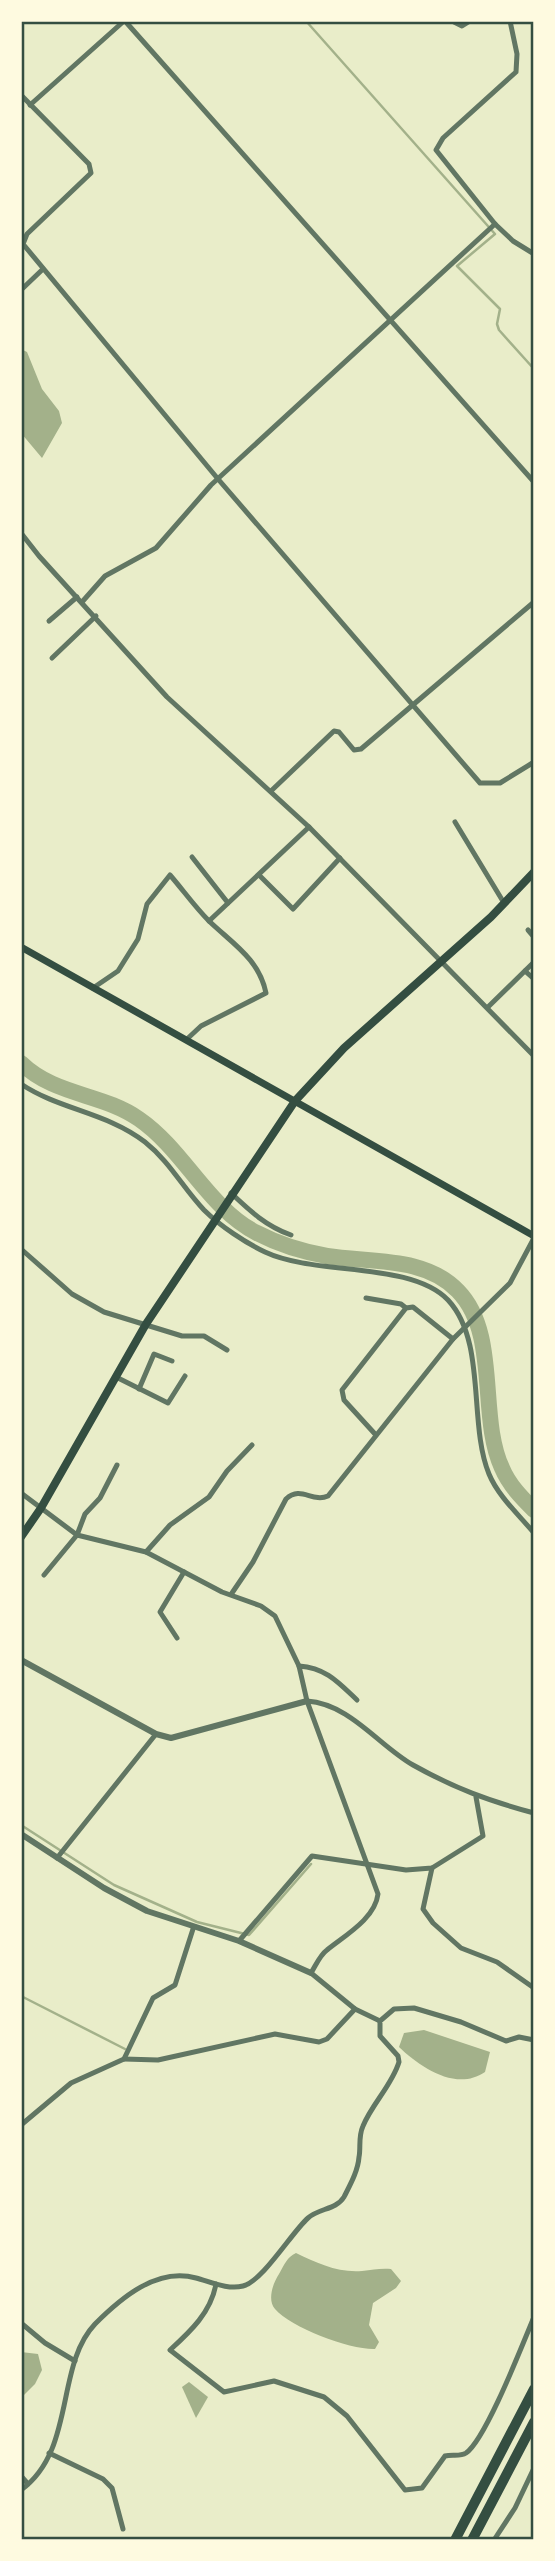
<svg xmlns="http://www.w3.org/2000/svg" width="555" height="2561" font-family="'Noto Sans',sans-serif">
	<rect width="100%" height="100%" fill="#e9edc9"/>
	<g fill="#a3b18a">
		<polygon points="21,349 27,352 42,389 59,411 62,423 42,458 21,433"/>
		<path d="M424,2030l66,22 -5,20c-29,20 -65,-5 -86,-25l5,-14z"/>
		<path d="M296,2253c21,10 42,20 66,18 11,-1 18,-3 29,-2l10,12 -5,7 -23,15 -4,22 10,17 -4,7c-24,1 -84,-21 -100,-40 -8,-9 -2,-26 4,-35 5,-9 8,-17 17,-21z"/>
		<polygon points="21,2352 38,2354 42,2370 35,2384 21,2398"/>
		<polygon points="189,2382 208,2397 196,2418 182,2387"/>
	</g>
	<g fill="none" stroke-linecap="round" stroke-linejoin="round">
		<g stroke="#a3b18a" stroke-width="2.5">
			<polyline points="306,21 495,234 457,266 500,309 497,324 499,330 534,369"/>
			<polyline points="21,1825 114,1885 197,1922 249,1935 311,1864"/>
			<polyline points="21,1996 125,2049"/>
		</g>
		<path stroke="#a3b18a" stroke-width="16" d="M21,1063c34,33 81,30 118,56 45,31 69,89 118,114 21,11 47,19 70,23 43,7 98,0 131,35 42,43 20,126 44,177 7,17 20,30 32,42"/>
		<g stroke="#617663" stroke-width="5">
			<polyline points="125,21 534,482"/>
			<polyline points="452,21 462,26 470,21"/>
			<polyline points="510,21 517,54 516,72 443,138 436,150 495,224 513,241 534,254"/>
			<polyline points="21,95 89,164 91,173 27,234 23,244 218,479 480,783 500,783 534,762"/>
			<polyline points="30,105 124,21"/>
			<polyline points="21,290 43,269"/>
			<polyline points="21,533 39,556 167,697 309,827 534,1056"/>
			<polyline points="82,602 105,576 156,548 211,485 495,224"/>
			<polyline points="49,621 77,597"/>
			<polyline points="52,658 96,616"/>
			<polyline points="271,791 334,731 339,732 354,750 361,749 534,602"/>
			<polyline points="455,822 504,903"/>
			<polyline points="192,857 228,903"/>
			<polyline points="260,876 293,909 340,858"/>
			<polyline points="209,921 309,827"/>
			<polyline points="528,930 534,937"/>
			<polyline points="525,971 534,979"/>
			<path d="M93,988l25,-17 20,-32 9,-35 23,-29c13,15 25,32 39,46 24,23 50,38 57,72l-65,33 -15,14"/>
			<polyline points="488,1007 534,962"/>
			<path d="M21,1084c39,26 85,28 124,58 25,20 38,46 59,68 16,16 42,33 61,42 51,24 145,9 183,48 39,42 20,123 41,174 9,22 30,41 45,59"/>
			<path d="M231,1193c19,18 35,33 60,42"/>
			<polyline points="21,1249 72,1294 104,1312 182,1336 204,1336 227,1350"/>
			<polyline points="366,1298 401,1304 406,1308"/>
			<polyline points="116,1377 168,1403 185,1376"/>
			<polyline points="139,1389 154,1354 172,1361"/>
			<polyline points="375,1434 344,1400 342,1390 406,1308 413,1307 453,1339"/>
			<path d="M21,1493l56,42 69,17 76,40 39,14 14,10 24,50 8,35 71,193c-3,25 -34,42 -51,56 -7,5 -11,15 -16,23l44,36 25,12"/>
			<polyline points="146,1552 170,1525 209,1497 227,1471 252,1445"/>
			<polyline points="44,1575 77,1535 85,1514 100,1498 117,1465"/>
			<path d="M232,1593l21,-31 33,-63c15,-14 26,4 42,-3l125,-157 57,-56 24,-45"/>
			<polyline points="177,1638 160,1612 184,1572"/>
			<path d="M299,1666c27,2 39,16 58,34"/>
			<path d="M307,1701c43,3 71,44 106,64 41,23 76,36 121,48"/>
			<polyline points="57,1858 156,1734"/>
			<polyline points="432,1868 423,1909 433,1923 461,1948 497,1962 534,1988"/>
			<polyline points="239,1941 312,1856 406,1870 432,1868 483,1836 476,1797"/>
			<polyline points="124,2059 158,2060 275,2034 319,2042 327,2039 355,2009"/>
			<polyline points="21,2125 71,2083 124,2059 153,1998 175,1985 193,1929"/>
			<path d="M216,2284c-5,28 -25,47 -46,66l54,42 50,-11 50,16 23,19 58,74 17,-2 23,-32c7,-2 15,1 21,-3 20,-14 57,-110 68,-136"/>
			<polyline points="21,2323 45,2343 75,2361"/>
			<polyline points="49,2453 103,2479 112,2488 123,2529"/>
			<polyline points="21,2476 28,2484"/>
			<path d="M21,2490c55,-40 34,-124 74,-166 26,-26 62,-57 101,-46 15,4 32,12 47,8 20,-5 49,-54 65,-68 11,-10 28,-8 36,-21 6,-12 14,-26 15,-40 2,-10 -1,-20 4,-31 9,-22 29,-41 36,-64l-1,-6 -18,-20v-15l14,-12 20,-1 47,14 45,19 13,-4 15,3"/>
			<polyline points="494,2540 515,2508 534,2468"/>
		</g>
		<g stroke="#617663" stroke-width="6">
			<polyline points="21,1660 156,1734 171,1738 307,1701"/>
			<polyline points="21,1834 104,1888 147,1911 239,1941 311,1973"/>
		</g>
		<polyline stroke="#344e41" stroke-width="7" points="21,947 534,1236"/>
		<polyline stroke="#344e41" stroke-width="8" points="21,1537 41,1508 146,1324 295,1101 344,1048 491,917 534,872"/>
		<g stroke="#344e41" stroke-width="10">
			<polyline points="455,2540 534,2389"/>
			<polyline points="472,2540 534,2422"/>
		</g>
	</g>
	<rect width="555" height="2561" fill="none" stroke="#fefae0" stroke-width="46"/>
	<rect x="23" y="23" width="509" height="2515" fill="none" stroke="#344e41" stroke-width="2.5"/>
</svg>
